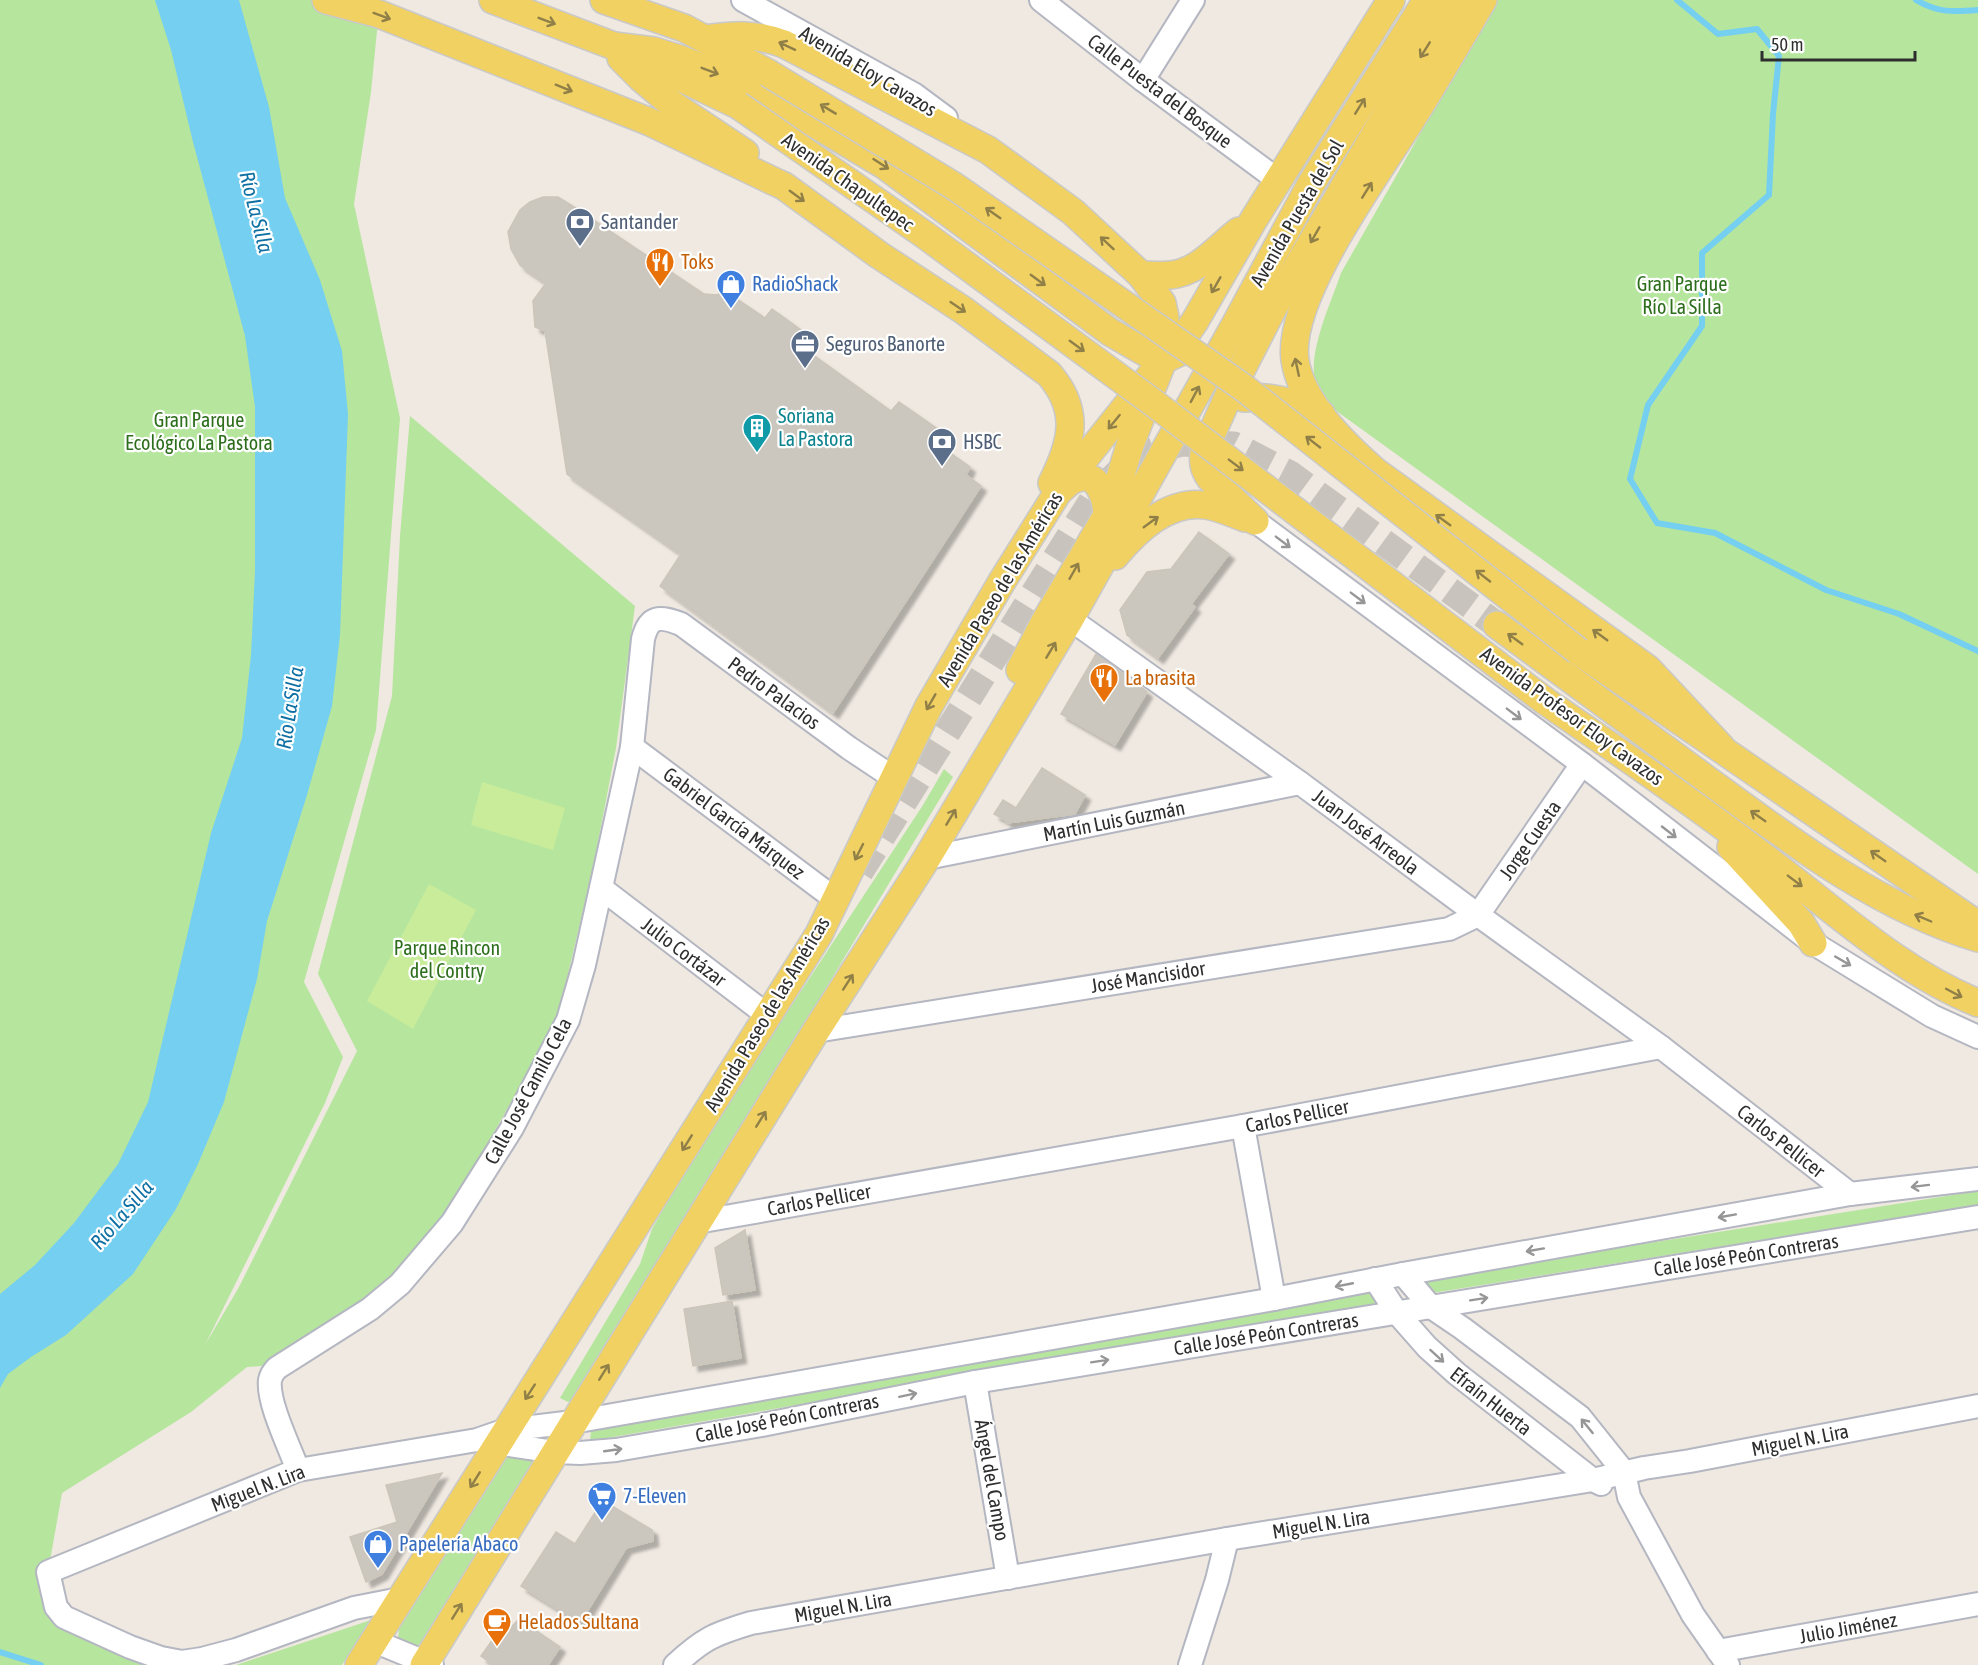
<svg xmlns="http://www.w3.org/2000/svg" width="1978" height="1665" font-family="'Asap Condensed',sans-serif">
	<defs>
		<filter id="shadow"><feDropShadow dx="5.5" dy="5.5" stdDeviation="1.5" flood-color="#0004"/></filter>
	</defs>
	<rect width="100%" height="100%" fill="#efe9e1"/>
	<g fill="#b6e59e">
		<polygon points="0,0 380,0 371,92 354,204 400,418 376,730 304,982 343,1057 325,1103 205,1345 239,1287 357,1051 318,974 392,696 400,536 410,416 635,606 616,748 593,868 557,1021 449,1212 386,1287 262,1366 247,1367 191,1412 62,1493 48,1572 66,1628 152,1665 0,1665"/>
		<path d="M1496,0h482v874l-654,-472c-3,-8 -9,-17 -10,-26 -3,-32 17,-73 27,-103z"/>
		<polygon points="944,769 953,777 728,1151 575,1399 568,1402 560,1398 640,1264 652,1229 744,1068 752,1066 923,805"/>
		<polygon points="1978,1191 1978,1205 1426,1294 1422,1279"/>
		<polygon points="1374,1285 1382,1303 590,1441 592,1422"/>
		<path d="M511,1451l29,4 -118,188c-9,8 -15,2 -24,-4l1,-10z"/>
		<polygon points="371,1620 342,1665 236,1665"/>
	</g>
	<g fill="#c9ec9a">
		<polygon points="482,782 565,808 553,850 471,825"/>
		<polygon points="429,884 476,910 413,1029 367,1001"/>
	</g>
	<polygon fill="#75cff0" points="155,0 239,0 269,107 285,198 320,280 342,351 348,414 340,635 332,706 307,795 267,921 257,979 224,1102 198,1164 176,1209 133,1274 66,1335 31,1357 8,1374 0,1388 0,1294 35,1265 74,1223 118,1164 148,1102 211,833 242,738 251,655 255,571 255,407 245,336 193,142 171,50"/>
	<g fill="none" stroke-linecap="round" stroke-linejoin="round">
		<g stroke="#75cff0" stroke-width="6">
			<polyline points="1677,0 1718,34 1757,29 1779,56 1773,114 1769,195 1702,253 1702,326 1648,405 1630,479 1657,523 1715,533 1826,590 1899,614 1978,651"/>
			<path d="M1916,0c22,13 37,12 62,10"/>
			<polyline points="0,1652 41,1665"/>
		</g>
	</g>
	<g fill="#cbc7bf" stroke="#cbc5ba" stroke-width="1.5" filter="url(#shadow)">
		<polygon points="543,197 558,197 574,207 704,294 718,295 722,289 765,318 772,309 812,338 805,349 891,411 899,402 939,430 932,440 970,467 966,475 981,486 833,713 660,586 681,554 567,474 545,331 535,327 533,301 546,283 520,265 511,249 508,232 520,210 530,202"/>
		<polygon points="1199,532 1229,554 1191,604 1195,607 1158,658 1127,635 1120,610 1147,572 1171,569"/>
		<polygon points="1096,654 1147,692 1115,745 1061,714"/>
		<polygon points="1042,768 1085,795 1075,814 1006,823 1007,821 994,814 1003,800 1016,808"/>
		<polygon points="745,1230 755,1290 723,1295 715,1248"/>
		<polygon points="732,1301 741,1358 693,1366 684,1309"/>
		<polygon points="442,1473 382,1574 366,1582 350,1537 397,1522 386,1485"/>
		<polygon points="601,1503 607,1503 652,1530 653,1541 626,1548 580,1623 521,1586 556,1532 575,1544"/>
		<polygon points="519,1619 560,1647 548,1665 494,1665 481,1656 493,1639 497,1642"/>
	</g>
	<g fill="none" stroke-linecap="round" stroke-linejoin="round">
		<polyline stroke="#c8c4bd" stroke-width="27" stroke-dasharray="27 14" stroke-linecap="butt" points="860,872 1096,494 1134,457 1181,443 1234,445 1290,474 1497,625"/>
		<g stroke="#b4b7c1" stroke-width="26">
			<g id="minor">
				<polyline points="743,0 915,95 946,118"/>
				<polyline points="1041,0 1143,80 1279,181"/>
				<polyline points="1143,80 1193,0"/>
				<polyline points="1255,521 1582,764 1813,943 1932,1016 1978,1037"/>
				<polyline points="1070,619 1300,783 1478,915 1661,1047 1850,1194"/>
				<polyline points="632,747 835,899"/>
				<polyline points="927,858 1300,783"/>
				<polyline points="601,888 767,1015"/>
				<polyline points="816,1031 1449,929 1478,915 1582,764"/>
				<polyline points="1243,1126 1274,1299"/>
				<polyline points="697,1222 1243,1126 1661,1047"/>
				<polyline points="1403,1274 1431,1307 1462,1328 1580,1417 1624,1472 1629,1497 1693,1615 1728,1665"/>
				<polyline points="1375,1279 1397,1313 1427,1347 1457,1374 1593,1480 1601,1484"/>
				<polyline points="975,1382 1008,1578"/>
				<polyline points="483,1441 555,1452 580,1453 616,1450 762,1425 975,1382 1978,1217"/>
				<path d="M298,1470c-8,-22 -31,-68 -28,-90 1,-5 4,-9 7,-12l93,-59 30,-25 52,-61 60,-95 56,-108 16,-55 48,-218 11,-108c6,-24 17,-23 38,-15l168,124 45,30"/>
				<polyline points="400,1599 354,1608 236,1650 202,1659 182,1662 161,1658 130,1647 64,1617 56,1607 48,1572 298,1470 477,1440 506,1430 573,1422 1274,1299 1403,1274 1850,1194 1978,1179"/>
				<polyline points="374,1641 432,1665"/>
				<polyline points="1718,1651 1978,1604"/>
				<path d="M675,1665c28,-26 39,-31 76,-42l476,-84 366,-59 51,-12 46,-7 288,-55"/>
				<polyline points="1190,1665 1217,1580 1227,1539"/>
			</g>
		</g>
		<g stroke="#c9c9c9" stroke-width="30">
			<g id="major">
				<path d="M326,0l53,14 271,108 123,59 11,5 95,69 84,55 86,64c32,37 23,69 3,109"/>
				<polyline points="493,0 614,46 738,105"/>
				<polyline points="604,0 684,28 768,73"/>
				<path d="M1483,0c-23,39 -46,79 -70,117 -34,55 -127,180 -118,243 6,43 50,85 81,112l272,197 73,78"/>
				<path d="M705,39c31,-4 49,-6 79,5l204,106 85,62 68,63 21,28 3,14 -2,43 -33,85 -15,49 -8,21 -63,108 -24,47"/>
				<polyline points="614,46 654,51 683,60 724,76 778,102 884,165 1110,332 1157,359 1163,360 1178,353"/>
				<polyline points="621,58 641,78 673,105 745,153"/>
				<path d="M1141,275c10,0 20,1 30,0 28,-3 47,-28 68,-44"/>
				<path d="M1244,398c27,-3 53,5 77,16"/>
				<path d="M1059,491c5,-4 10,-10 16,-12 24,-10 31,20 32,36"/>
				<path d="M1255,521l-45,-43c-7,-10 -7,-16 -6,-27l27,-61 41,-80 143,-244 41,-66"/>
				<path d="M1115,556c22,-26 53,-56 90,-51 14,2 27,8 40,13"/>
				<path d="M1497,625c69,51 139,102 208,153 83,61 173,130 273,160"/>
				<polyline points="1578,651 1978,925"/>
				<path d="M1545,701c77,53 153,105 227,162 65,49 129,109 206,140"/>
				<polyline points="1731,847 1801,923 1813,943"/>
				<polyline points="359,1665 819,934 929,706 1001,583 1058,492 1163,360 1184,337 1195,321 1254,219 1391,0"/>
				<polyline points="424,1665 816,1031 927,858 1070,619 1235,325 1311,184 1427,0"/>
			</g>
		</g>
		<use href="#minor" stroke="#fff" stroke-width="22"/>
		<use href="#major" stroke="#f2d163" stroke-width="27"/>
		<g stroke="#c9c9c9" stroke-width="30" stroke-linecap="butt">
			<g id="major-bridge">
				<polyline points="768,73 954,186 1244,388 1578,651"/>
				<polyline points="738,105 925,235 1155,404 1545,701"/>
			</g>
		</g>
		<use href="#major-bridge" stroke="#f2d163" stroke-width="27"/>
	</g>
	<defs><path id="oneway-shaft" d="M-6 0H5M1.5-3L5.5 0L1.5 3" fill="none" stroke-width="1.6" stroke-linecap="round" stroke-linejoin="round" transform="scale(1.5)"/></defs>
	<g stroke="#908048">
		<use href="#oneway-shaft" transform="translate(382 16) rotate(20)"/>
		<use href="#oneway-shaft" transform="translate(547 21) rotate(21)"/>
		<use href="#oneway-shaft" transform="translate(787 46) rotate(-155)"/>
		<use href="#oneway-shaft" transform="translate(1425 50) rotate(122)"/>
		<use href="#oneway-shaft" transform="translate(710 71) rotate(21)"/>
		<use href="#oneway-shaft" transform="translate(564 88) rotate(22)"/>
		<use href="#oneway-shaft" transform="translate(1360 106) rotate(-58)"/>
		<use href="#oneway-shaft" transform="translate(828 109) rotate(-149)"/>
		<use href="#oneway-shaft" transform="translate(881 164) rotate(33)"/>
		<use href="#oneway-shaft" transform="translate(1367 190) rotate(-58)"/>
		<use href="#oneway-shaft" transform="translate(797 196) rotate(36)"/>
		<use href="#oneway-shaft" transform="translate(993 213) rotate(-145)"/>
		<use href="#oneway-shaft" transform="translate(1315 235) rotate(120)"/>
		<use href="#oneway-shaft" transform="translate(1107 243) rotate(-137)"/>
		<use href="#oneway-shaft" transform="translate(1038 280) rotate(36)"/>
		<use href="#oneway-shaft" transform="translate(1216 285) rotate(120)"/>
		<use href="#oneway-shaft" transform="translate(958 307) rotate(34)"/>
		<use href="#oneway-shaft" transform="translate(1077 346) rotate(36)"/>
		<use href="#oneway-shaft" transform="translate(1297 367) rotate(-102)"/>
		<use href="#oneway-shaft" transform="translate(1195 394) rotate(-62)"/>
		<use href="#oneway-shaft" transform="translate(1114 422) rotate(129)"/>
		<use href="#oneway-shaft" transform="translate(1313 442) rotate(-142)"/>
		<use href="#oneway-shaft" transform="translate(1236 465) rotate(37)"/>
		<use href="#oneway-shaft" transform="translate(1443 520) rotate(-144)"/>
		<use href="#oneway-shaft" transform="translate(1151 522) rotate(-36)"/>
		<use href="#oneway-shaft" transform="translate(1074 571) rotate(-60)"/>
		<use href="#oneway-shaft" transform="translate(1483 576) rotate(-142)"/>
		<use href="#oneway-shaft" transform="translate(1600 635) rotate(-144)"/>
		<use href="#oneway-shaft" transform="translate(1515 639) rotate(-144)"/>
		<use href="#oneway-shaft" transform="translate(1051 650) rotate(-59)"/>
		<use href="#oneway-shaft" transform="translate(931 702) rotate(120)"/>
		<use href="#oneway-shaft" transform="translate(1758 816) rotate(-145)"/>
		<use href="#oneway-shaft" transform="translate(951 817) rotate(-59)"/>
		<use href="#oneway-shaft" transform="translate(859 852) rotate(117)"/>
		<use href="#oneway-shaft" transform="translate(1878 856) rotate(-145)"/>
		<use href="#oneway-shaft" transform="translate(1795 881) rotate(37)"/>
		<use href="#oneway-shaft" transform="translate(1923 918) rotate(-157)"/>
		<use href="#oneway-shaft" transform="translate(848 982) rotate(-57)"/>
		<use href="#oneway-shaft" transform="translate(1954 993) rotate(28)"/>
		<use href="#oneway-shaft" transform="translate(761 1119) rotate(-58)"/>
		<use href="#oneway-shaft" transform="translate(687 1143) rotate(122)"/>
		<use href="#oneway-shaft" transform="translate(604 1372) rotate(-58)"/>
		<use href="#oneway-shaft" transform="translate(530 1392) rotate(123)"/>
		<use href="#oneway-shaft" transform="translate(475 1480) rotate(122)"/>
		<use href="#oneway-shaft" transform="translate(457 1611) rotate(-58)"/>
	</g>
	<g stroke="#969696">
		<use href="#oneway-shaft" transform="translate(1283 542) rotate(37)"/>
		<use href="#oneway-shaft" transform="translate(1358 598) rotate(37)"/>
		<use href="#oneway-shaft" transform="translate(1514 714) rotate(37)"/>
		<use href="#oneway-shaft" transform="translate(1669 832) rotate(38)"/>
		<use href="#oneway-shaft" transform="translate(1843 961) rotate(30)"/>
		<use href="#oneway-shaft" transform="translate(1920 1186) rotate(173)"/>
		<use href="#oneway-shaft" transform="translate(1727 1216) rotate(170)"/>
		<use href="#oneway-shaft" transform="translate(1535 1250) rotate(170)"/>
		<use href="#oneway-shaft" transform="translate(1344 1285) rotate(169)"/>
		<use href="#oneway-shaft" transform="translate(1479 1299) rotate(-9)"/>
		<use href="#oneway-shaft" transform="translate(1437 1356) rotate(42)"/>
		<use href="#oneway-shaft" transform="translate(1100 1361) rotate(-9)"/>
		<use href="#oneway-shaft" transform="translate(908 1395) rotate(-12)"/>
		<use href="#oneway-shaft" transform="translate(1587 1426) rotate(-129)"/>
		<use href="#oneway-shaft" transform="translate(613 1450) rotate(-8)"/>
	</g>
	<defs>
		<g id="bank-pin" transform="scale(1.5)"><path d="M0 17L-7.5 6A9.5 9.5 0 1 1 7.5 6Z" fill="#5c6f8a" stroke="#fff"/><path d="M-6-4H6V4H-6ZM0-2.3a2.3 2.3 0 1 0 0 4.6a2.3 2.3 0 1 0 0-4.6Z" fill="#fff"/></g>
		<g id="restaurant-pin" transform="scale(1.5)"><path d="M0 17L-7.5 6A9.5 9.5 0 1 1 7.5 6Z" fill="#e8710a" stroke="#fff"/><path d="M-5-6h1v4h1v-4h1v4h1v-4h1v5L-1.5 .5V6h-2V.5L-5-1ZM5-6V6H3V1.5H1.5Q1.5-4 5-6Z" fill="#fff"/></g>
		<g id="shop-pin" transform="scale(1.5)"><path d="M0 17L-7.5 6A9.5 9.5 0 1 1 7.5 6Z" fill="#3f7fe0" stroke="#fff"/><path d="M-5-2.5h2.3a2.7 3.5 0 0 1 5.4 0H5L5.5 6h-11ZM-1.5-2.5h3a1.5 2.3 0 0 0-3 0Z" fill="#fff"/></g>
		<g id="office-pin" transform="scale(1.5)"><path d="M0 17L-7.5 6A9.5 9.5 0 1 1 7.5 6Z" fill="#5c6f8a" stroke="#fff"/><path d="M-6-3h4V-5.5h4V-3h4V5H-6ZM-1-4.5V-3h2v-1.5ZM-6 0V1H6V0Z" fill="#fff"/></g>
		<g id="building-pin" transform="scale(1.5)"><path d="M0 17L-7.5 6A9.5 9.5 0 1 1 7.5 6Z" fill="#0f9aa8" stroke="#fff"/><path d="M-4-6H4V6H1V3H-1V6H-4ZM-2.5-4.3h1.7v1.8h-1.7ZM.8-4.3h1.7v1.8H.8ZM-2.5-1h1.7V.8h-1.7ZM.8-1h1.7V.8H.8Z" fill="#fff"/></g>
		<g id="supermarket-pin" transform="scale(1.5)"><path d="M0 17L-7.5 6A9.5 9.5 0 1 1 7.5 6Z" fill="#3f7fe0" stroke="#fff"/><path d="M-6-5.5h2.5l.6 2H6L4.5 2H-2.5L-4.4-4H-6ZM-1.5 3.2a1.3 1.3 0 1 0 .1 0ZM3 3.2a1.3 1.3 0 1 0 .1 0Z" fill="#fff"/></g>
		<g id="cafe-pin" transform="scale(1.5)"><path d="M0 17L-7.5 6A9.5 9.5 0 1 1 7.5 6Z" fill="#e8710a" stroke="#fff"/><path d="M-5.5-4.5H6V0H3Q3 3.5 0 3.5H-2.5Q-5.5 3.5-5.5 0ZM3-3.2v2h1.7v-2ZM-6 4.5H4V6H-6Z" fill="#fff"/></g>
	</defs>
	<g fill-rule="evenodd">
		<use href="#bank-pin" x="580" y="222"/>
		<use href="#restaurant-pin" x="660" y="262"/>
		<use href="#shop-pin" x="731" y="284"/>
		<use href="#office-pin" x="805" y="344"/>
		<use href="#building-pin" x="757" y="428"/>
		<use href="#bank-pin" x="942" y="442"/>
		<use href="#restaurant-pin" x="1104" y="678"/>
		<use href="#supermarket-pin" x="602" y="1496"/>
		<use href="#shop-pin" x="378" y="1544"/>
		<use href="#cafe-pin" x="497" y="1622"/>
	</g>
	<g text-anchor="middle" stroke-width="4.5" stroke-linejoin="round" paint-order="stroke">
		<g font-size="20" fill="#2e2e2e" stroke="#fff">
			<text transform="translate(868 71) rotate(31)" y="7">Avenida Eloy Cavazos</text>
			<text transform="translate(1160 91) rotate(37)" y="7">Calle Puesta del Bosque</text>
			<text transform="translate(848 182) rotate(35)" y="7">Avenida Chapultepec</text>
			<text transform="translate(1297 213) rotate(-60)" y="7">Avenida Puesta del Sol</text>
			<text transform="translate(1000 589) rotate(-59)" y="7">Avenida Paseo de las Américas</text>
			<text transform="translate(774 693) rotate(36)" y="7">Pedro Palacios</text>
			<text transform="translate(1572 716) rotate(36)" y="7">Avenida Profesor Eloy Cavazos</text>
			<text transform="translate(1114 821) rotate(-11)" y="7">Martín Luis Guzmán</text>
			<text transform="translate(734 823) rotate(37)" y="7">Gabriel García Márquez</text>
			<text transform="translate(1366 832) rotate(37)" y="7">Juan José Arreola</text>
			<text transform="translate(1530 840) rotate(-55)" y="7">Jorge Cuesta</text>
			<text transform="translate(684 952) rotate(37)" y="7">Julio Cortázar</text>
			<text transform="translate(1148 977) rotate(-9)" y="7">José Mancisidor</text>
			<text transform="translate(767 1014) rotate(-59)" y="7">Avenida Paseo de las Américas</text>
			<text transform="translate(528 1091) rotate(-62)" y="7">Calle José Camilo Cela</text>
			<text transform="translate(1297 1116) rotate(-11)" y="7">Carlos Pellicer</text>
			<text transform="translate(1781 1141) rotate(38)" y="7">Carlos Pellicer</text>
			<text transform="translate(819 1200) rotate(-10)" y="7">Carlos Pellicer</text>
			<text transform="translate(1746 1255) rotate(-9)" y="7">Calle José Peón Contreras</text>
			<text transform="translate(1266 1334) rotate(-9)" y="7">Calle José Peón Contreras</text>
			<text transform="translate(1491 1401) rotate(38)" y="7">Efraín Huerta</text>
			<text transform="translate(787 1418) rotate(-11)" y="7">Calle José Peón Contreras</text>
			<text transform="translate(1800 1440) rotate(-11)" y="7">Miguel N. Lira</text>
			<text transform="translate(992 1480) rotate(80)" y="7">Ángel del Campo</text>
			<text transform="translate(258 1488) rotate(-21)" y="7">Miguel N. Lira</text>
			<text transform="translate(1321 1524) rotate(-9)" y="7">Miguel N. Lira</text>
			<text transform="translate(843 1607) rotate(-10)" y="7">Miguel N. Lira</text>
			<text transform="translate(1848 1628) rotate(-10)" y="7">Julio Jiménez</text>
		</g>
		<g font-size="20" fill="#4e5e75" stroke="#fff" text-anchor="start">
			<text x="601" y="229">Santander</text>
			<text x="826" y="351">Seguros Banorte</text>
			<text x="963" y="449">HSBC</text>
		</g>
		<g font-size="20" fill="#c56008" stroke="#fff" text-anchor="start">
			<text x="681" y="269">Toks</text>
			<text x="1125" y="685">La brasita</text>
			<text x="518" y="1629">Helados Sultana</text>
		</g>
		<g font-size="20" fill="#366cbe" stroke="#fff" text-anchor="start">
			<text x="752" y="291">RadioShack</text>
			<text x="623" y="1503">7-Eleven</text>
			<text x="399" y="1551">Papelería Abaco</text>
		</g>
		<g font-size="20" fill="#2c6e1b" stroke="#fff">
			<text x="1682" y="291">Gran Parque<tspan x="1682" dy="23">Río La Silla</tspan></text>
			<text x="199" y="427">Gran Parque<tspan x="199" dy="23">Ecológico La Pastora</tspan></text>
			<text x="447" y="955">Parque Rincon<tspan x="447" dy="23">del Contry</tspan></text>
		</g>
		<g font-size="20" fill="#0d838f" stroke="#fff" text-anchor="start">
			<text x="778" y="423">Soriana<tspan x="778" dy="23">La Pastora</tspan></text>
		</g>
		<g font-size="21" font-style="italic" fill="#0d6fa3" stroke="#fff">
			<text transform="translate(256 212) rotate(76)" y="7">Río La Silla</text>
			<text transform="translate(290 708) rotate(-81)" y="7">Río La Silla</text>
			<text transform="translate(122 1215) rotate(-49)" y="7">Río La Silla</text>
		</g>
	</g>
	<path d="M1762 51v9h153v-9" fill="none" stroke="#2e2e2e" stroke-width="3"/>
	<text x="1771" y="51" font-size="18" fill="#2e2e2e" stroke="#ffffff" stroke-width="4.5" paint-order="stroke">50 m</text>
</svg>
